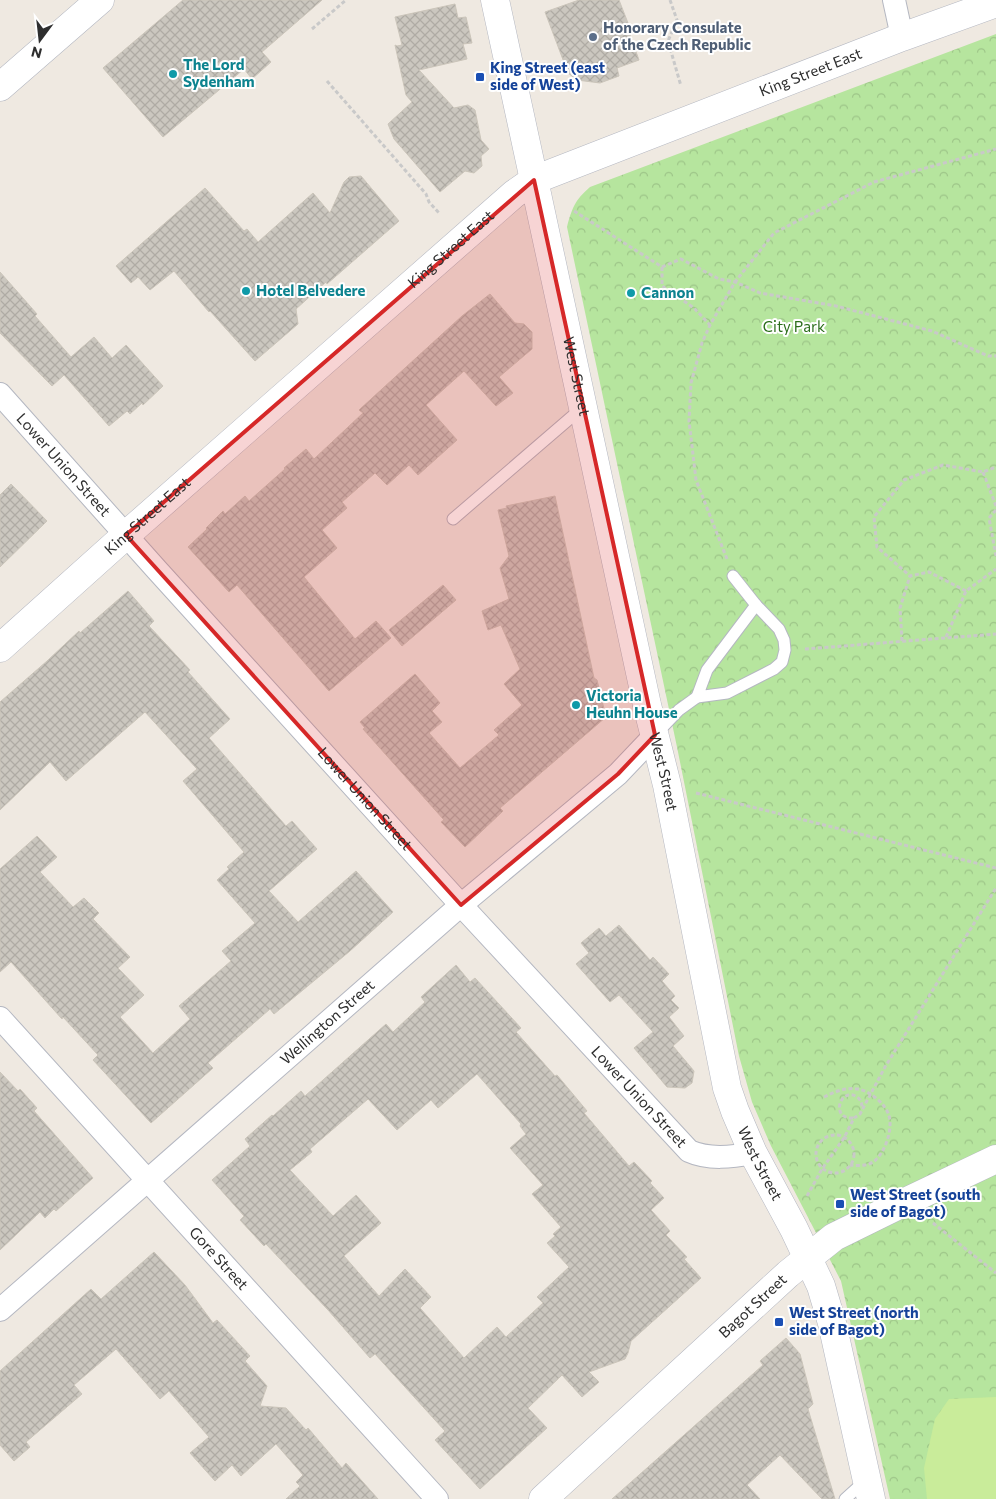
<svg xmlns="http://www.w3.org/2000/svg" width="996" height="1499" font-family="Commissioner,sans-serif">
	<defs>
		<pattern id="park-crowns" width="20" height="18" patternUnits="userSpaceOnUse" patternTransform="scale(1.25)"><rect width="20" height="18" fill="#b6e59e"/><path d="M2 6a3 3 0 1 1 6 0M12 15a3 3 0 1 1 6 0" fill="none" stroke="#9dc588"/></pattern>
		<pattern id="building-cross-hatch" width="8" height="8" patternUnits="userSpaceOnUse" patternTransform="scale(1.25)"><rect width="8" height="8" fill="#cbc7bf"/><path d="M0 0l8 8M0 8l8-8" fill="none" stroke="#afaba4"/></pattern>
	</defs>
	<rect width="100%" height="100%" fill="#efe9e1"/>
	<path fill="url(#park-crowns)" d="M996,34v1465h-106l-49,-218 -70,-135 -19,-44 -13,-46 -62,-309 -110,-520c5,-19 8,-27 23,-40z"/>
	<polygon fill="#c9ec9a" points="996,1397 996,1499 927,1499 924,1468 935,1419 949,1399"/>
	<g fill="url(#building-cross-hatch)" stroke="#cbc5ba" fill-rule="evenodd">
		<polygon points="183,0 322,0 262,52 271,62 252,79 244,69 163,137 103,68"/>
		<polygon points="579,0 619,0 628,23 626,24 639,60 617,68 619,76 600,83 577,80 568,73 545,12"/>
		<polygon points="455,4 458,18 466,17 472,43 463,44 467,59 419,70 454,108 468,105 475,110 481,140 489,149 481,156 482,166 474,173 465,171 440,192 394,139 388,124 412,102 406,95 395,45 397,46 402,45 395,17"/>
		<polygon points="361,176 399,221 327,284 326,282 296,309 298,324 255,361 210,311 209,312 174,271 150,290 138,277 131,283 116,266 205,188 244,231 247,229 258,242 313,193 330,213 344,182 349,177"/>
		<polygon points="0,272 37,314 35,316 71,357 94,337 112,358 126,345 163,386 143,405 142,403 130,414 127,411 109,426 64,375 52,386 0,333"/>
		<polygon points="490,294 515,323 524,324 532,332 532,349 499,377 513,393 496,406 464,371 426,405 457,440 418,475 409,465 387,485 375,473 342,502 347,508 322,530 337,548 304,577 355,639 376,621 391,638 329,691 237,585 229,592 188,547 207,529 206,528 223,511 225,514 245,496 249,501 285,469 284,468 306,449 314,459 363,413 359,410 462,316"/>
		<polygon points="11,484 47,521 0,567 0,495"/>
		<polygon points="555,496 594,678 597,680 606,717 500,808 503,811 465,847 441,822 444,820 363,729 365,728 360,722 415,674 440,703 432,711 442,722 429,733 460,768 499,735 494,730 522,705 504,684 520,669 501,625 488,630 482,611 509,599 500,568 509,556 498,510 507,508 506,506"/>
		<polygon points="443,585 456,600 402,646 389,630"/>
		<polygon points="128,591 154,621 149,626 190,670 188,672 230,719 209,738 286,826 292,821 317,849 269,891 298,922 356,871 393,912 350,951 274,1014 270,1009 208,1063 213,1068 151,1123 93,1060 98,1055 63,1017 62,1019 11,962 0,972 0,869 37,836 57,857 40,872 73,907 84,898 99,913 93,919 130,957 118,968 144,995 120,1017 153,1053 190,1019 179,1006 231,961 222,951 255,923 217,880 229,869 227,867 244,852 183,781 197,769 145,712 66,781 50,762 0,810 0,702 47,661 79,631 80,633"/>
		<polygon points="619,925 650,960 653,957 669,974 662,981 675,996 671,1000 679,1008 669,1017 684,1036 673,1046 694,1071 692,1083 685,1088 667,1087 634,1048 653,1032 619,995 610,1002 576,964 589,953 581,943 599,928 606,936"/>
		<path d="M456,965l14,17 5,-4 46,50 -5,4 39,44 2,-1 30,36 -3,2 45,53 5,-4 18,19 -2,2 14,15 -13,12 19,21 -4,4 21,22 -3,2 17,19 -70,63 -3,12 -3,6 -36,13 10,10 -17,15 -20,-22 -34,33 19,20 -67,61 -45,-49 10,-9 -70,-77 -5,4 -42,-48 -62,-66 -2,2 -24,-26 4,-4 -32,-36 38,-34 -5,-7 27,-24 1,1 28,-25 4,5 81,-72 7,8 32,-30 -4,-5zM477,1074l44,50 -1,2 6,8 -16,14 33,37 -11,9 29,33 -8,7 2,2 -8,7 22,24 -32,30 6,6 -37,34 -9,-10 -33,31 -44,-50 11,-11 -26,-28 -26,27 -35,-40 37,-33 -25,-28 -23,21 -43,-46 22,-18 -2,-3 58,-50 29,31 34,-30 7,8z"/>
		<polygon points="0,1072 18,1091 20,1089 37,1108 34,1111 93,1178 56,1211 54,1209 45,1218 40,1212 0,1250"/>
		<polygon points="154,1252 185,1285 213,1323 217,1320 250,1356 245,1361 267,1386 260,1406 286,1408 306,1430 308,1428 342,1468 346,1463 378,1499 286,1499 300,1486 296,1482 303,1475 276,1444 241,1476 232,1465 215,1481 190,1453 209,1437 169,1391 160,1399 116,1349 74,1385 82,1394 26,1442 30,1447 14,1461 0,1445 0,1371 91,1289 101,1299"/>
		<polygon points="786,1338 800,1354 813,1404 808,1409 835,1499 822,1499 780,1455 747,1485 760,1499 612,1499 763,1365 760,1361"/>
	</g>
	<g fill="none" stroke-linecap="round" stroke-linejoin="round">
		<g stroke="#b4b7c1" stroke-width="13">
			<g id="service">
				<polyline points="453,519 582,408"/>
				<polyline points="733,576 756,605"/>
				<polygon points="756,605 779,629 784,640 785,650 782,662 774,669 727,693 697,697 707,670"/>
				<polyline points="656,734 679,710 697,697"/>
				<polyline points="845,1499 866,1480"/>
			</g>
		</g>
		<g stroke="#b4b7c1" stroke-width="24">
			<g id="minor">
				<polyline points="894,0 902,37"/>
				<path id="s1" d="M0,394l157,176 304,335 228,246c20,9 43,6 64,2"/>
				<path id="s2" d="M0,1018l437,481"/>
				<path id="s3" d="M0,1310l461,-405 157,-131 37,-39"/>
			</g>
		</g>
		<g stroke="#b4b7c1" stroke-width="29">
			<g id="tertiary">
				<path id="s4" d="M0,648l126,-113 388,-341 20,-14 113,525 20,80 60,303 8,23 18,42 41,76 27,57 11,37 39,176"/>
			</g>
		</g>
		<g stroke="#b4b7c1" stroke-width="29">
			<g id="secondary">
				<path id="s5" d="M495,0l39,180 368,-143 94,-34"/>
				<polyline points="0,87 100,0"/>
				<path id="s6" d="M543,1499l245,-225 46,-37 67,-33 95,-45"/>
			</g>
		</g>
		<g stroke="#c9c9c9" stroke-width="3" stroke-dasharray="4 2.5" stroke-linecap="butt">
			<polyline points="670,0 677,20 668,41 681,86"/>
			<polyline points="312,29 346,0"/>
			<polyline points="327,81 426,194 429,202 439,213"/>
			<polyline points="574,211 662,267"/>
			<polyline points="662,267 681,259 719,279 735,282 760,293 836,306 932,331 988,356 996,356"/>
			<polyline points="662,267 662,286 694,308 710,325"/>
			<polyline points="983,472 996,506"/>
			<polyline points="996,510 989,518 996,556"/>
			<polyline points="727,559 696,480 689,421 691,383 702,343 710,325 735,282 774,233 874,182 996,149"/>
			<polyline points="966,591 929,572 910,576 877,547 874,517 904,480 943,465 983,472 996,467"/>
			<polyline points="946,637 966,591 996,569"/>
			<polyline points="902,641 900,608 910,576"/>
			<polyline points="805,649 996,634"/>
			<polyline points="696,793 996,868"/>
			<path d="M824,1097c10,-5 22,-10 34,-8 12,2 28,15 31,27 4,13 -4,38 -16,46 -6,4 -15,4 -23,3"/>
			<path d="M853,1118c-24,1 -12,-32 4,-21 4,3 5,6 5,11"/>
			<circle cx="835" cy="1154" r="19"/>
			<polyline points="807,1196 822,1169 844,1138 854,1118 860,1114 885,1067 996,888"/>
			<polyline points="933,1223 996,1273"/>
		</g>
		<use href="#service" stroke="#fff" stroke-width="11"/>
		<use href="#minor" stroke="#fff" stroke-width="22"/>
		<use href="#tertiary" stroke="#fff" stroke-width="28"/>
		<use href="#secondary" stroke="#fff" stroke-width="28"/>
	</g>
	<path fill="#d62828" fill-opacity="0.2" stroke="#d62828" stroke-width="4" stroke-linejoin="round" d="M534,180l121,555 -37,39 -157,131 -335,-370z"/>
	<circle fill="#5c6f8a" stroke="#fff" stroke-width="2" cx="593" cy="37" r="5"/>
	<g fill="#0f9aa8" stroke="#fff" stroke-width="2">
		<circle cx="173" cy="74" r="5"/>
		<circle cx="246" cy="291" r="5"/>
		<circle cx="631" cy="293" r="5"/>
		<circle cx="576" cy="705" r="5"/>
	</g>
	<g fill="#1a4fb4" stroke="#fff" stroke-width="2">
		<rect x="475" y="72" width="10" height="10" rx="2.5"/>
		<rect x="835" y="1199" width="10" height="10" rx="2.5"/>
		<rect x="774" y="1317" width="10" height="10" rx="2.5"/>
	</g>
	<g text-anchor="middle" stroke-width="4" stroke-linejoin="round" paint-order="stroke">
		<g font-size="15" font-weight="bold" fill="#4e5e75" stroke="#fff" text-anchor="start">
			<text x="603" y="33">Honorary Consulate<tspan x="603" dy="17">of the Czech Republic</tspan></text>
		</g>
		<g font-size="15" font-weight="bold" fill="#0d838f" stroke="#fff" text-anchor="start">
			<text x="183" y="70">The Lord<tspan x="183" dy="17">Sydenham</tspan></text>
			<text x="256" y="296">Hotel Belvedere</text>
			<text x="641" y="298">Cannon</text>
			<text x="586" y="701">Victoria<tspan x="586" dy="17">Heuhn House</tspan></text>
		</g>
		<g font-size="15" font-weight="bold" fill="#164399" stroke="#fff" text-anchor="start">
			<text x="490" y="73">King Street (east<tspan x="490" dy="17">side of West)</tspan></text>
			<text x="850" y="1200">West Street (south<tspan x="850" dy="17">side of Bagot)</tspan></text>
			<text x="789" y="1318">West Street (north<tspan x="789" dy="17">side of Bagot)</tspan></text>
		</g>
		<g font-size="15" fill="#2e2e2e" stroke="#fff">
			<text dy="5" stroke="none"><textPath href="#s5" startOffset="481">King Street East</textPath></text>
			<text dy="5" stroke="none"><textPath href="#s4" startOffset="602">King Street East</textPath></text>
			<text dy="5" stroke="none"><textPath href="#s4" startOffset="911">West Street</textPath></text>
			<text dy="5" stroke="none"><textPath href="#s1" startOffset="95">Lower Union Street</textPath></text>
			<text dy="5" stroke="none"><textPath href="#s4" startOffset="198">King Street East</textPath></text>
			<text dy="5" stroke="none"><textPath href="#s4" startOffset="1316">West Street</textPath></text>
			<text dy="5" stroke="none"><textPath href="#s1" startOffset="545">Lower Union Street</textPath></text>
			<text dy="5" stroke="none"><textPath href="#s3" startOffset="436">Wellington Street</textPath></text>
			<text dy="5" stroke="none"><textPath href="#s1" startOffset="950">Lower Union Street</textPath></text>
			<text dy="5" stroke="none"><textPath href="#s4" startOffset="1721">West Street</textPath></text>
			<text dy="5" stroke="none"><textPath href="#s2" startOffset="325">Gore Street</textPath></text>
			<text dy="5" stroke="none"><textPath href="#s6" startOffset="285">Bagot Street</textPath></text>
		</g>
		<g font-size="15" fill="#2c6e1b" stroke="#fff">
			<text x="794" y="332">City Park</text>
		</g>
	</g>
	<g transform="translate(40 40) rotate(195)" stroke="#ffffff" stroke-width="4" paint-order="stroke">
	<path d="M0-4L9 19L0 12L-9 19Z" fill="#2e2e2e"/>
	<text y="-8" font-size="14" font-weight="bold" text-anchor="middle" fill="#2e2e2e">N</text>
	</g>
</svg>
